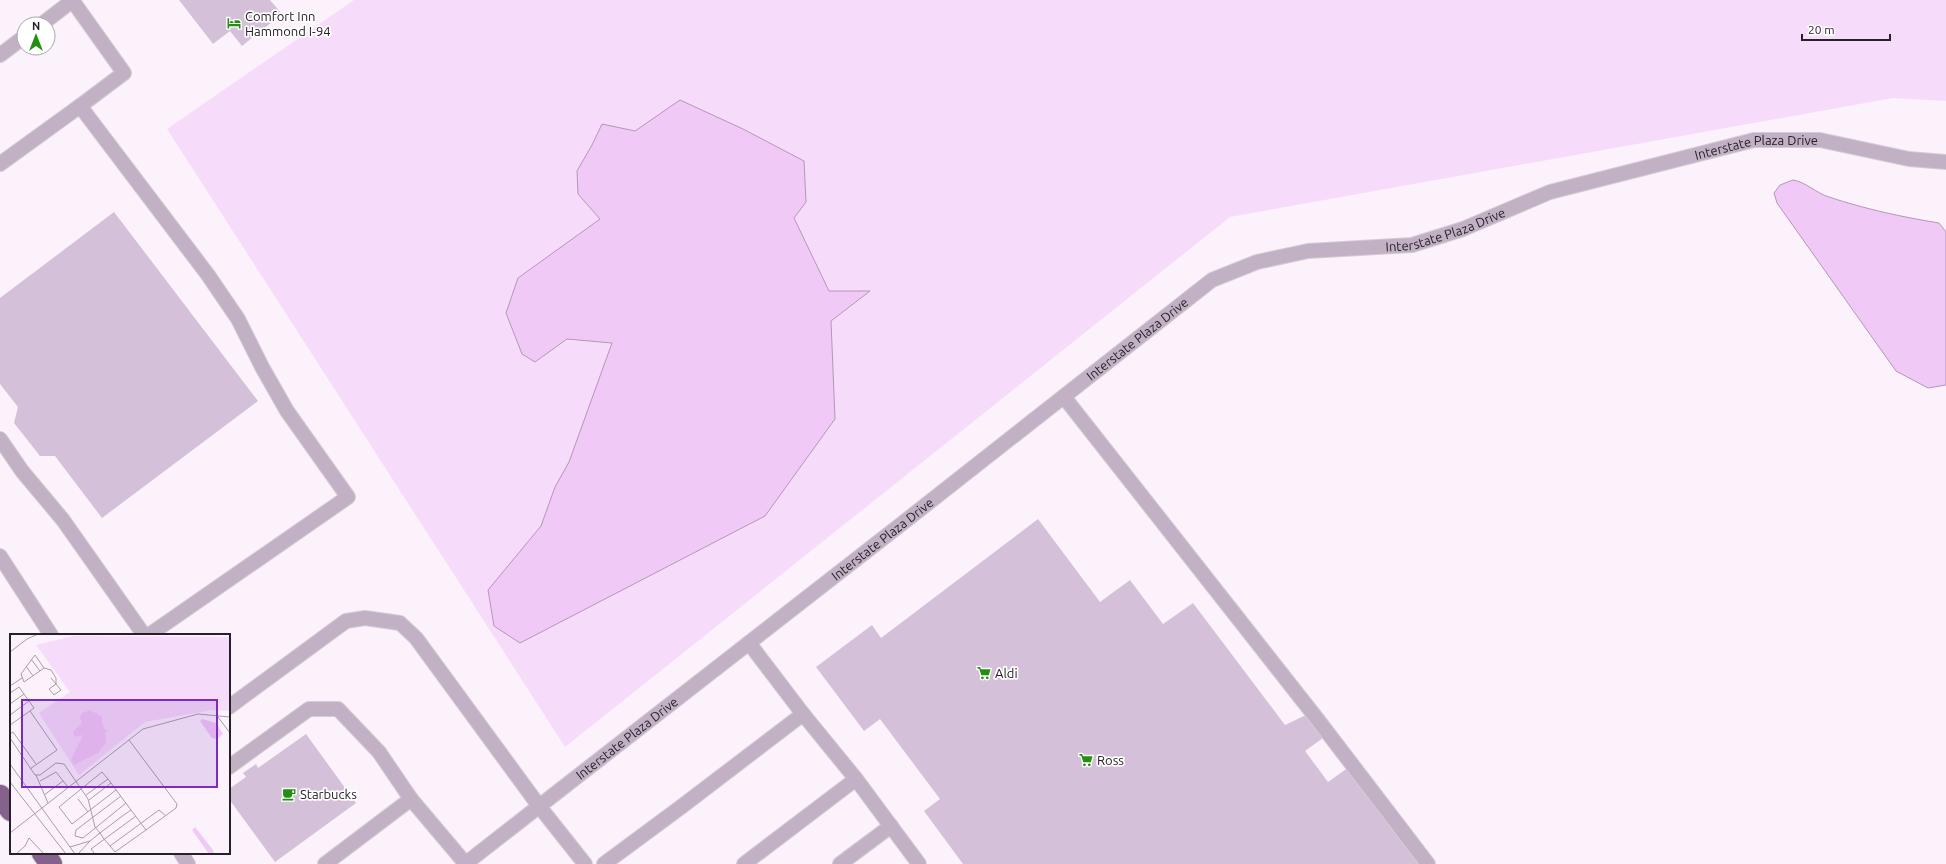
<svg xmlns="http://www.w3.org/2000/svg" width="1946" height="864" font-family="Ubuntu,sans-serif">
	<rect width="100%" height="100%" fill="#fbf2fc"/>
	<polygon fill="#f6dcfa" points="354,0 1946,0 1946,101 1893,98 1230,217 565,747 167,129"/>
	<g fill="#f1c9f7" stroke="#b596b9">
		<polygon points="680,100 743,129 804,161 806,202 794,218 829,291 870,291 831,321 835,419 765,516 520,643 494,626 488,590 541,526 555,487 569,462 612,343 567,339 535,362 522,354 506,313 518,278 600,219 578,194 577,171 592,145 602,124 635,131"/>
		<path d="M1793,180c13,2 23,13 36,17 36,12 73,20 110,26l7,9v153l-18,3 -32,-17 -119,-168 -3,-10 6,-8z"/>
	</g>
	<g fill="#d5c0d9">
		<polygon points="179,0 270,0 282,14 242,46 230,31 213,44"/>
		<polygon points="114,212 258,401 102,518 55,456 40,456 14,423 18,407 0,384 0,298"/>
		<polygon points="1038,519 1100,602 1130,580 1163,624 1193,603 1285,725 1306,715 1323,738 1305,751 1328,782 1349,767 1423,864 963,864 924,811 940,799 880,719 864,731 816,667 872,625 881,638"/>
		<polygon points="306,734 356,803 275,862 229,799 229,789 246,777 243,773 256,764 258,768"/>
	</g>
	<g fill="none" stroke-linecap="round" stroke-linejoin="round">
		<g stroke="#d5ccd6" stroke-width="16">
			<g id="lane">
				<polyline points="72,0 124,73 80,106"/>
				<polyline points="42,24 72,1"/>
				<polyline points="0,55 24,37"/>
				<polyline points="0,164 80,106 208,275 238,319 262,367 287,411 348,497 149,635"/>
				<polyline points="1064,397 1318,720 1428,864"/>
				<polyline points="0,439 22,471 63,520 144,635"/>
				<polyline points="0,556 51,635"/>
				<polyline points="749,643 803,714"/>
				<polyline points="229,707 346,621 365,618 400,623 416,638 539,806 585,864"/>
				<polyline points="229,767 309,709 338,709 379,752 411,799 465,863"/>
				<polyline points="181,853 188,864"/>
				<polyline points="325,864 411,799"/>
				<path id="s1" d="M465,864l439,-342 308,-242 45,-18 51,-11 104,-6 51,-16 87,-37 204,-52h66l89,19 37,3"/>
				<polyline points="604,864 681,807 803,714 856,779 919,864"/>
				<polyline points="744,864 856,779"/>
				<polyline points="840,864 891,826"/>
			</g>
		</g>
		<g stroke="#d5ccd6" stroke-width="24">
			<g id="highway">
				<polyline points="0,796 11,810"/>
				<polyline points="43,853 51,864"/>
			</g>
		</g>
		<use href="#lane" stroke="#c2b1c5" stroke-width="14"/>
		<use href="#highway" stroke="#85628b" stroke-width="22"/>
	</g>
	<defs>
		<g id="hotel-bare" transform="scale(1.08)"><path d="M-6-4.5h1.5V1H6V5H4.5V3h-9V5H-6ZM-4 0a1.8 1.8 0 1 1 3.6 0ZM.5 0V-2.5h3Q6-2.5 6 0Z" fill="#248e11" stroke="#fff" stroke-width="2.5" paint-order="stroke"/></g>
		<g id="supermarket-bare" transform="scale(1.08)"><path d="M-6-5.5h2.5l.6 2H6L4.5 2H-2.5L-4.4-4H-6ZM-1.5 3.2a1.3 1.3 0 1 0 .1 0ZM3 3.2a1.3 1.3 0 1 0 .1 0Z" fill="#248e11" stroke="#fff" stroke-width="2.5" paint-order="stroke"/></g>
		<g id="cafe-bare" transform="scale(1.08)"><path d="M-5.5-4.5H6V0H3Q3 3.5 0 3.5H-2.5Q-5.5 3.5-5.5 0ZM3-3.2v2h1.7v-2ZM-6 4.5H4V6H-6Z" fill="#248e11" stroke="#fff" stroke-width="2.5" paint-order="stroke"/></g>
	</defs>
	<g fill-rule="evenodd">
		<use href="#hotel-bare" x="234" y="23"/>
		<use href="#supermarket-bare" x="984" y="673"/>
		<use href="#supermarket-bare" x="1086" y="760"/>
		<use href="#cafe-bare" x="289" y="794"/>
	</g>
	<g text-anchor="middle" stroke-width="3.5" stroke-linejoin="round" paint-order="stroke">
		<g font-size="13" fill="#282029" stroke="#fff" text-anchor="start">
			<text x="245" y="21">Comfort Inn<tspan x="245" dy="15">Hammond I-94</tspan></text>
			<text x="995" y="678">Aldi</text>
			<text x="1097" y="765">Ross</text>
			<text x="300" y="799">Starbucks</text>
		</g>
		<g font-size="13" fill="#282029" stroke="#fff">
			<text dy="5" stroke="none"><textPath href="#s1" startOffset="1513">Interstate Plaza Drive</textPath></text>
			<text dy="5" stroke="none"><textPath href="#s1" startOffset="1189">Interstate Plaza Drive</textPath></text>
			<text dy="5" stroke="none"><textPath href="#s1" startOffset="853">Interstate Plaza Drive</textPath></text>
			<text dy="5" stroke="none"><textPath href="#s1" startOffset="529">Interstate Plaza Drive</textPath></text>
			<text dy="5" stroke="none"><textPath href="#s1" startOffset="205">Interstate Plaza Drive</textPath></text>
		</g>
	</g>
	<g transform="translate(10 634)">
		<rect width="220" height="220" fill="#fbf2fc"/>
		<path d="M63,2l157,1v74l-18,-1 -67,12 -66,53 -40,-62 31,-21 -34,-47z" fill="#f6dcfa"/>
		<path d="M80,76l12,7v5l3,8h4l-4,3 1,9 -7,10 -25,13 -3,-5 12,-25 -8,2 -2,-5 9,-9 -2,-5 2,-5zM192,85l14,4 7,11 -6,5 -5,-1 -12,-17zM185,193l18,23 1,4h-5l-17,-24z" fill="#f1c9f7"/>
		<path fill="none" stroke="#a79ea8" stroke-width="1" d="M0,18l17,-13 11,-5M25,21l9,13 -20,14 -3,-8zM21,25l9,12M16,32l7,10M34,34l7,2 5,8v6l5,6 -7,5 -5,-6 7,-5 -5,-6M0,52l12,-8M0,59l9,-6 15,21 -4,3M0,70l14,-10M0,81l19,-14M208,83l12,16M0,91l20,-14 27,39 -27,19M0,100l3,-2 23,32M0,104l25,37h5l16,-12 8,1 24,35 7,28 5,6 4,6 6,7 5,6 31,-22 -15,-20 -10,7 -21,16 -10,8 -12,13M119,106l48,64 -1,4 -30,22M0,130l65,90M26,141l12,28M30,147l16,-9 12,15M0,148l56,72M106,156l-44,34 -13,-17 43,-35 6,7 23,31M34,161l19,-14M76,161l22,-16M111,162l-45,34 -1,6 8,2 43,-35M68,165l10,13M79,166l22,-17M0,199l133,-104 55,-15 32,3M100,212l49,-36 7,6M60,213l20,-6M6,220l9,-8 4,-8 15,16M85,220l-4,-5 45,-33"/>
		<path fill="#7b2cbf" fill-opacity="0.15" stroke="#7b2cbf" stroke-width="2" d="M12,66h195v87h-195z"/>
		<rect width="220" height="220" fill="none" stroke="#282029" stroke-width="2"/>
	</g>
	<g transform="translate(36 36)"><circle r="19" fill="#ffffff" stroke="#a9a6a9"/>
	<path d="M0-3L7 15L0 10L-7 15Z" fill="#248e11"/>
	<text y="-6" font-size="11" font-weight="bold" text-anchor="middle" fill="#282029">N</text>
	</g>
	<path d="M1802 34v6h88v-6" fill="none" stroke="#282029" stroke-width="2"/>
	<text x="1808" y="34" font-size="12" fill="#282029" stroke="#ffffff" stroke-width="3" paint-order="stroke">20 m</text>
</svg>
